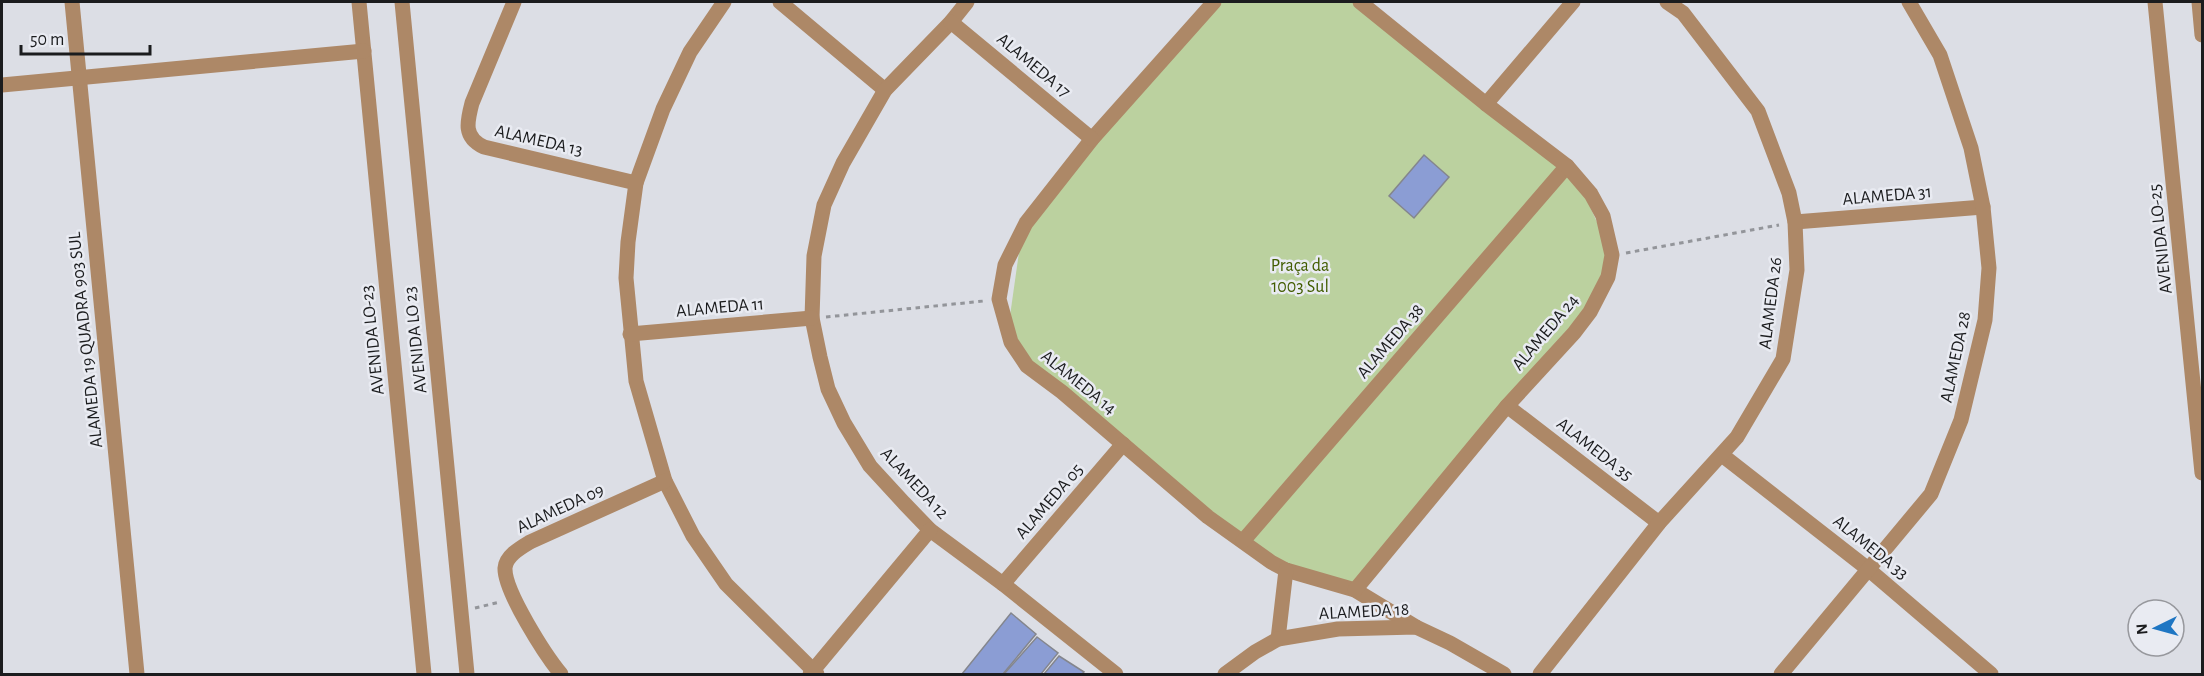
<svg xmlns="http://www.w3.org/2000/svg" width="2204" height="676" font-family="'Alegreya Sans',sans-serif">
	<rect width="100%" height="100%" fill="#dcdee5"/>
	<polygon fill="#bbd19f" points="1213,2 1362,2 1576,176 1612,255 1574,333 1355,590 1286,570 1043,378 1008,330 1023,224"/>
	<g fill="#8b9dd4" stroke="#84868d" stroke-width="1.5">
		<polygon points="1424,155 1449,177 1414,218 1389,196"/>
		<polygon points="1011,613 1036,634 1003,674 962,674"/>
		<polygon points="1037,637 1058,653 1041,674 1004,674"/>
		<polygon points="1059,656 1084,672 1082,674 1044,674"/>
	</g>
	<g fill="none" stroke-linecap="round" stroke-linejoin="round">
		<g stroke="#93959a" stroke-width="3" stroke-dasharray="4.5 4.5" stroke-linecap="butt">
			<polyline points="1626,253 1779,225"/>
			<polyline points="826,317 984,301"/>
			<polyline points="475,608 500,602"/>
		</g>
		<g stroke="#ad8867" stroke-width="15">
			<polyline points="72,2 137,674"/>
			<polyline points="359,2 424,674"/>
			<polyline points="402,2 467,674"/>
			<path d="M514,2l-42,101c-5,19 -9,34 12,44l152,36"/>
			<polyline points="724,2 690,52 663,109 636,183 628,242 626,278 636,381 665,481 693,536 726,584 817,674"/>
			<polyline points="780,2 885,90"/>
			<polyline points="967,2 951,22 885,90 843,163 824,205 814,256 812,318 820,357 828,389 844,423 870,466 904,503 930,530 1003,584 1116,674"/>
			<polyline points="1214,2 1092,139 1026,223 1005,265 999,299 1011,342 1027,366 1062,392 1208,517 1271,562 1286,570 1355,590 1416,627"/>
			<polyline points="2155,2 2202,473"/>
			<polyline points="2199,2 2202,35"/>
			<polyline points="951,22 1092,139"/>
			<polyline points="2,85 364,51"/>
			<polyline points="1486,104 1573,2"/>
			<polyline points="1795,222 1983,207"/>
			<polyline points="630,334 812,318"/>
			<polyline points="1507,406 1659,523"/>
			<polyline points="1722,455 1868,569 1991,674"/>
			<polyline points="1243,541 1567,166"/>
			<polyline points="1003,584 1123,444"/>
			<polyline points="1355,590 1507,406 1574,333 1590,312 1608,277 1612,255 1603,216 1591,194 1567,166 1486,104 1360,2"/>
			<polyline points="1278,639 1286,570"/>
			<path d="M561,674c-15,-18 -57,-83 -56,-106 1,-12 15,-20 25,-26l135,-61"/>
			<polyline points="810,674 930,530"/>
			<polyline points="1225,674 1255,652 1278,639 1338,629 1416,627 1450,643 1504,674"/>
			<polyline points="1540,674 1659,523 1737,437 1783,359 1797,270 1795,222 1789,193 1758,111 1683,13 1667,2"/>
			<polyline points="1781,674 1931,494 1961,420 1985,320 1989,268 1983,207 1971,148 1940,55 1909,2"/>
		</g>
	</g>
	<g text-anchor="middle" stroke-width="5" stroke-linejoin="round" paint-order="stroke">
		<g font-size="18" fill="#1b1c1e" stroke="#e9ebf2">
			<text transform="translate(1034 65) rotate(40)" y="6">ALAMEDA 17</text>
			<text transform="translate(539 140) rotate(13)" y="6">ALAMEDA 13</text>
			<text transform="translate(1887 195) rotate(-5)" y="6">ALAMEDA 31</text>
			<text transform="translate(2160 239) rotate(-96)" y="6">AVENIDA LO-25</text>
			<text transform="translate(1770 303) rotate(-83)" y="6">ALAMEDA 26</text>
			<text transform="translate(720 307) rotate(-5)" y="6">ALAMEDA 11</text>
			<text transform="translate(1545 332) rotate(-50)" y="6">ALAMEDA 24</text>
			<text transform="translate(85 340) rotate(-96)" y="6">ALAMEDA 19 QUADRA 903 SUL</text>
			<text transform="translate(372 340) rotate(-96)" y="6">AVENIDA LO-23</text>
			<text transform="translate(415 340) rotate(-96)" y="6">AVENIDA LO 23</text>
			<text transform="translate(1390 341) rotate(-49)" y="6">ALAMEDA 38</text>
			<text transform="translate(1955 357) rotate(-78)" y="6">ALAMEDA 28</text>
			<text transform="translate(1079 382) rotate(39)" y="6">ALAMEDA 14</text>
			<text transform="translate(1595 449) rotate(38)" y="6">ALAMEDA 35</text>
			<text transform="translate(915 483) rotate(47)" y="6">ALAMEDA 12</text>
			<text transform="translate(1049 501) rotate(-49)" y="6">ALAMEDA 05</text>
			<text transform="translate(560 508) rotate(-25)" y="6">ALAMEDA 09</text>
			<text transform="translate(1871 547) rotate(39)" y="6">ALAMEDA 33</text>
			<text transform="translate(1364 611) rotate(-3)" y="6">ALAMEDA 18</text>
		</g>
		<g font-size="18" fill="#425d00" stroke="#e9ebf2">
			<text x="1300" y="271">Praça da<tspan x="1300" dy="21">1003 Sul</tspan></text>
		</g>
	</g>
	<rect width="2204" height="676" fill="none" stroke="#1b1c1e" stroke-width="6"/>
	<g transform="translate(2156 628) rotate(265)"><circle r="28" fill="#e9ebf2" stroke="#97989d" stroke-width="1.5"/>
	<path d="M0-4.5L10 22L0 15L-10 22Z" fill="#1f76c3"/>
	<text y="-9" font-size="16" font-weight="bold" text-anchor="middle" fill="#1b1c1e">N</text>
	</g>
	<path d="M21 45v9h129v-9" fill="none" stroke="#1b1c1e" stroke-width="3"/>
	<text x="30" y="45" font-size="18" fill="#1b1c1e" stroke="#e9ebf2" stroke-width="4.5" paint-order="stroke">50 m</text>
</svg>
